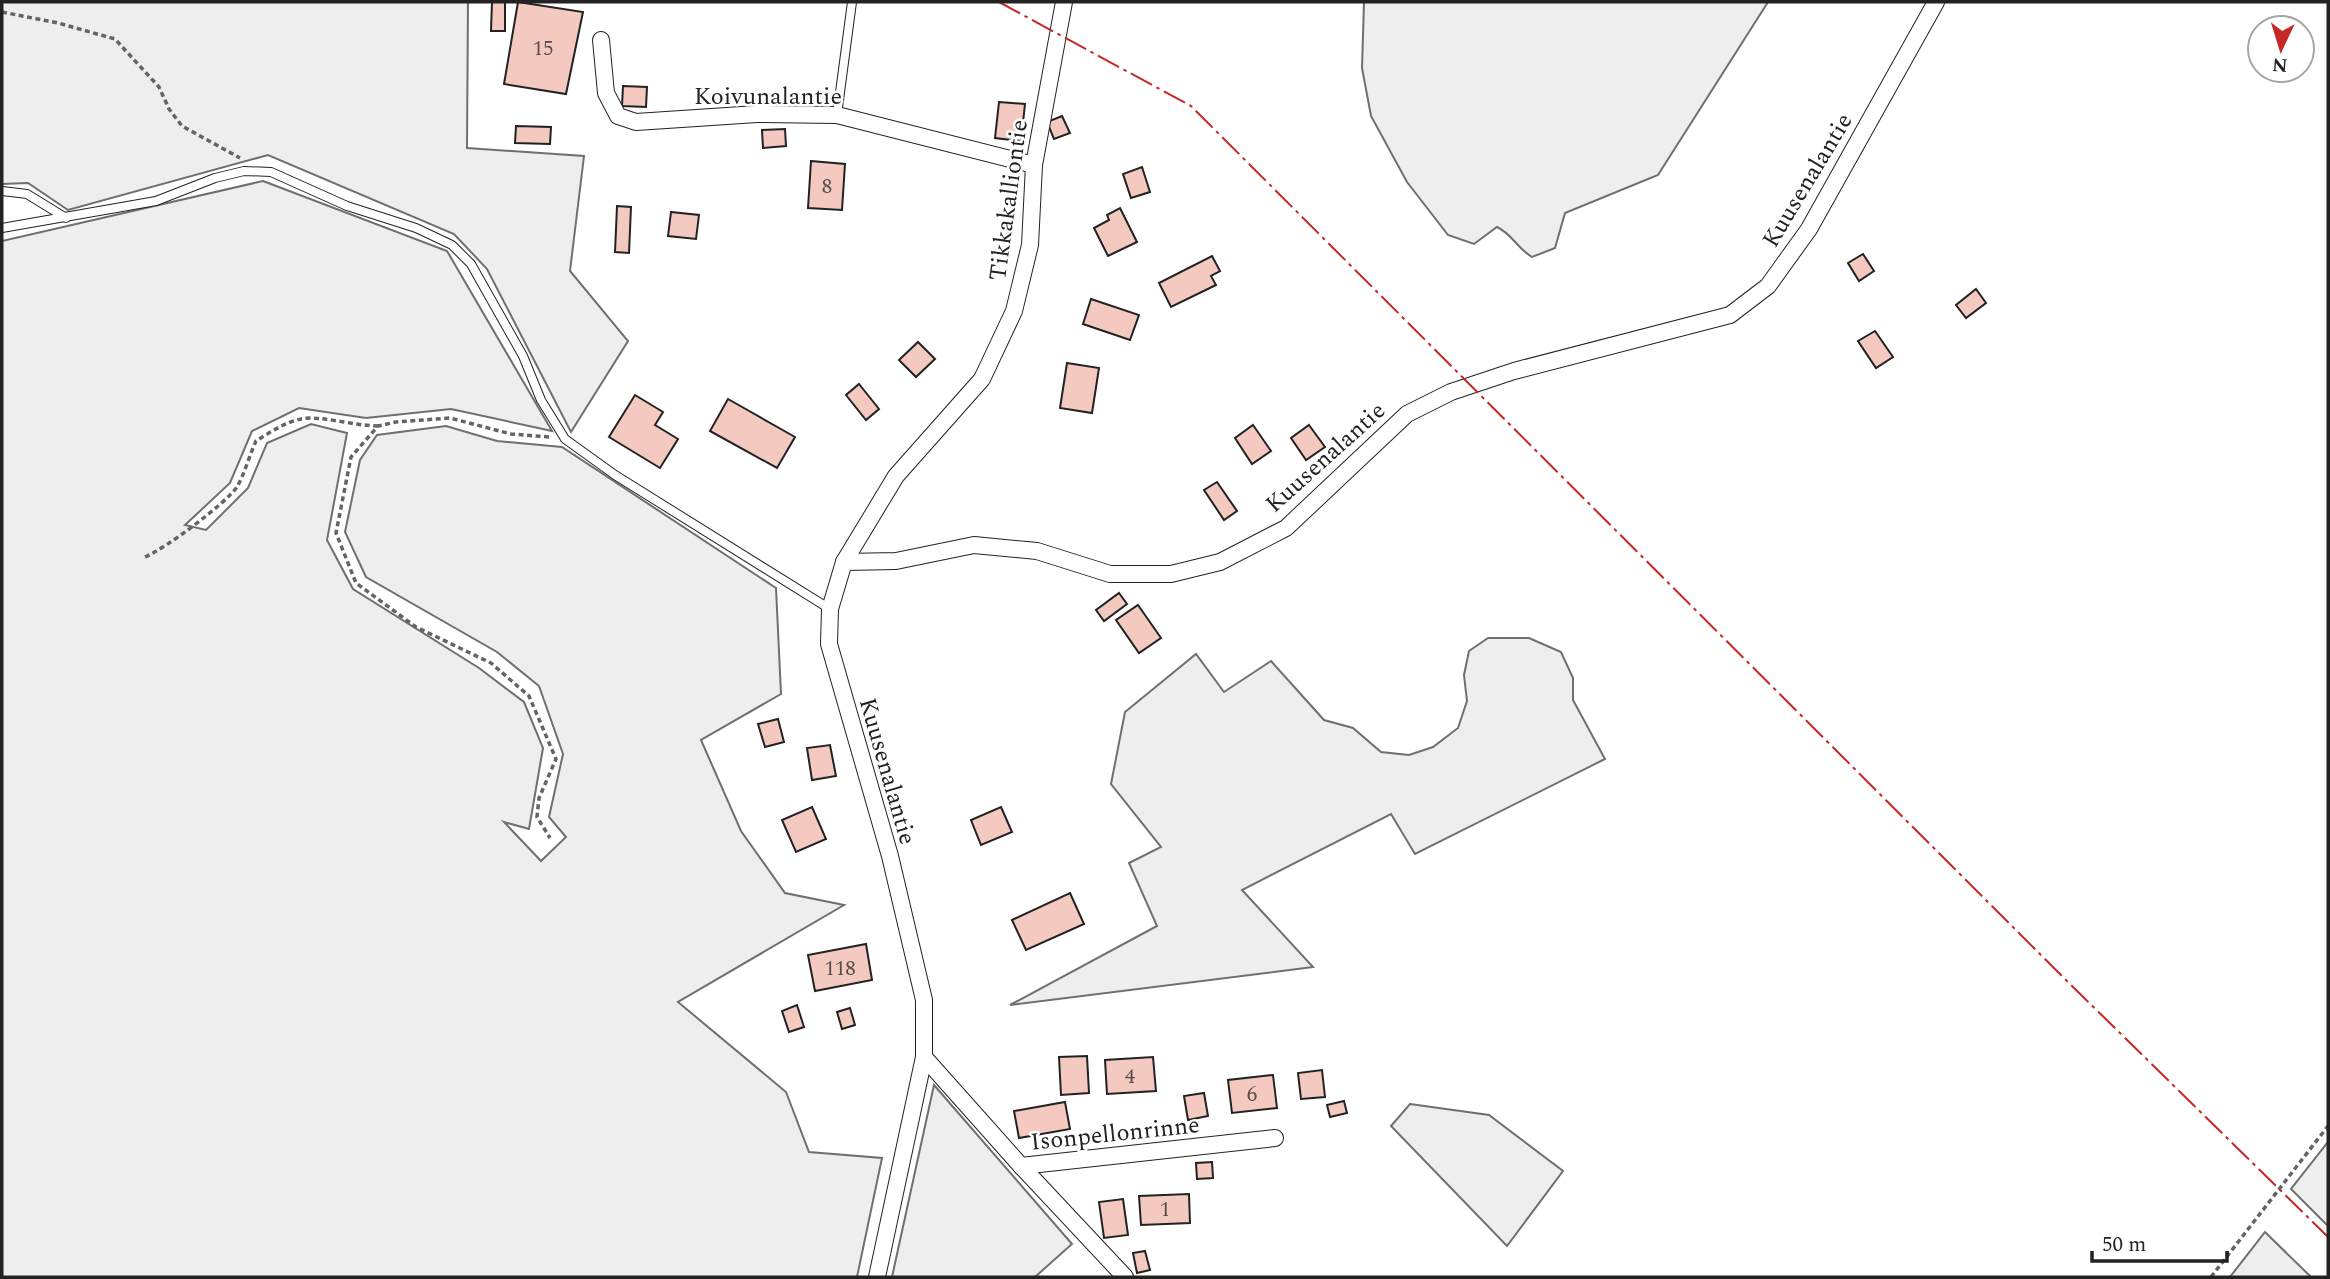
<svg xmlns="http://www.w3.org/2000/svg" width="2330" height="1279" font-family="Spectral,serif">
	<rect width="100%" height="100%" fill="#fff"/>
	<g fill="#eee" stroke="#6f6f6f" stroke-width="2">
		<polygon points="2,2 468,2 467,148 584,156 570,271 628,341 571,432 487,269 454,234 268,155 68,210 28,183 2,184"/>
		<path d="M1364,2h404l-110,173 -93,38 -10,35 -23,9c-15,-9 -20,-23 -35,-30l-23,17 -26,-9 -41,-53 -36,-66 -9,-48z"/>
		<polygon points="263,181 447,251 552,431 451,409 366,418 299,408 252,431 230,483 185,525 206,530 248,488 267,443 311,424 347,433 327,540 353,589 479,668 524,702 543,748 529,829 504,822 541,861 566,837 549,817 563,754 539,686 497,652 366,577 345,532 360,460 377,435 446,426 497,441 562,447 776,588 781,694 701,740 741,831 785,893 844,905 678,1002 786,1092 809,1152 882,1158 857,1277 2,1277 2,241"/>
		<polygon points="1488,638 1529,638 1561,652 1573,678 1573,700 1605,759 1415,854 1391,814 1242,890 1313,967 1010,1005 1157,926 1129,863 1161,847 1111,784 1125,712 1196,654 1224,692 1271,661 1324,720 1353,728 1381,752 1409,755 1433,747 1458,728 1467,701 1464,675 1469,651"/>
		<polygon points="934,1085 1072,1244 1035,1277 892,1277"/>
		<polygon points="1410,1104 1489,1115 1563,1171 1507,1246 1391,1126"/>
		<polygon points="2328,1142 2328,1226 2291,1189"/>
		<polygon points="2265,1232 2311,1277 2230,1277"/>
	</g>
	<g fill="#f3c9c0" stroke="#222" stroke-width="2">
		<polygon points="492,2 505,2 505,31 491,31"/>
		<polygon points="518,2 583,12 566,94 504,84"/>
		<polygon points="623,86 647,87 646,107 622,106"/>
		<polygon points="999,102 1025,104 1021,141 995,138"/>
		<polygon points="1062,116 1070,133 1054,139 1047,122"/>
		<polygon points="516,126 551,127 550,144 515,143"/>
		<polygon points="785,129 786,146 763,148 762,130"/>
		<polygon points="811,161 845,164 842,210 808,208"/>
		<polygon points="1142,167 1150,192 1131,198 1123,174"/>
		<polygon points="617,206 631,207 629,253 615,252"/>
		<polygon points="1120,208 1137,242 1108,256 1094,228 1109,220 1107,215"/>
		<polygon points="671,212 699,215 696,239 668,236"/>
		<polygon points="1863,254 1874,271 1859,281 1848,263"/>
		<polygon points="1212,256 1220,271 1211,276 1216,285 1171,307 1159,283"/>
		<polygon points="1976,289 1986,303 1966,318 1956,305"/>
		<polygon points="1091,299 1139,315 1130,340 1083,324"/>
		<polygon points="1875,331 1893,357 1876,368 1858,341"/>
		<polygon points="918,342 935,359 916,377 899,360"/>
		<polygon points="1067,363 1099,368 1092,413 1060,408"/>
		<polygon points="859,384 879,409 866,420 846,395"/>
		<polygon points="635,395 663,412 655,425 678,439 660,468 609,437"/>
		<polygon points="728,399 795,437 777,468 710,431"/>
		<polygon points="1253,425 1271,451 1252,464 1235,438"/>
		<polygon points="1309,425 1325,447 1306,460 1291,438"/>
		<polygon points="1217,482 1237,511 1224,520 1204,490"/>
		<polygon points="1119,593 1127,604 1104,621 1096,610"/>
		<polygon points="1138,605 1161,638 1139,653 1116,620"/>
		<polygon points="778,719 784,742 765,747 758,724"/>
		<polygon points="830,745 836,776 812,780 807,748"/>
		<polygon points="812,807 826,839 796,852 782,820"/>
		<polygon points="1001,807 1012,832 981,845 971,820"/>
		<polygon points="1070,893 1084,924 1026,950 1012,920"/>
		<polygon points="866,944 872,980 815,991 808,955"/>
		<polygon points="797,1005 804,1027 789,1032 782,1011"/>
		<polygon points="850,1008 855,1025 842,1029 837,1012"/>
		<polygon points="1087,1056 1089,1093 1061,1095 1059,1057"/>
		<polygon points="1153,1057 1156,1091 1107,1094 1105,1060"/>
		<polygon points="1322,1070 1325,1097 1301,1099 1298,1073"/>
		<polygon points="1273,1075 1277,1108 1232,1113 1228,1080"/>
		<polygon points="1204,1093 1208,1116 1188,1120 1184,1096"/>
		<polygon points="1344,1101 1347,1113 1330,1117 1327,1105"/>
		<polygon points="1065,1102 1070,1129 1019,1138 1014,1111"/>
		<polygon points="1212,1162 1213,1178 1197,1179 1196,1163"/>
		<polygon points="1189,1194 1190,1223 1141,1225 1139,1196"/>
		<polygon points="1123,1199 1128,1235 1104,1238 1099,1202"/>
		<polygon points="1145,1251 1150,1270 1137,1273 1133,1253"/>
	</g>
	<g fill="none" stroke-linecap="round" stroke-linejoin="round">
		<g stroke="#222" stroke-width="10">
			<g id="lane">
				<polyline points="837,115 852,2"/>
				<polyline points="2,191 27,194 66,218"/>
				<polyline points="2,228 156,201 215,178 244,171 271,172 347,206 416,228 452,245 471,264 523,356 541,400 565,439 615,475 830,609"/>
			</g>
		</g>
		<g stroke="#222" stroke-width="18">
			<g id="street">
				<polyline points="601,40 606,93 618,116 636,122 757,114 837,115 1034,165"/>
				<polyline points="844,562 896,476 982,379 1014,311 1030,245 1034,165 1064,2"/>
				<polyline points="924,1057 1021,1166 1275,1138"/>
				<polyline points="1021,1166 1125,1277"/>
				<polyline points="877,1277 924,1057 924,1000 890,856 829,644 830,609 844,562 896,561 974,545 1037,551 1110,574 1171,574 1220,562 1286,528 1407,414 1451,392 1514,371 1730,315 1768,286 1809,229 1936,2"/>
			</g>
		</g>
		<g stroke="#646464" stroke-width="3.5" stroke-dasharray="5 3.5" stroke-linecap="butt">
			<polyline points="2,12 58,23 115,39 159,87 169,109 182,126 240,158"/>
			<polyline points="549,437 511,434 450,418 396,422 378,426 351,457 336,533 356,583 416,627 491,663 529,696 556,759 539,798 537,817 550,838"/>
			<path d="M145,557c21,-9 79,-52 92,-70 7,-12 13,-33 19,-46 13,-8 29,-19 45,-22 19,-4 54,7 77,7"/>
			<polyline points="2211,1277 2328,1126"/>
		</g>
		<use href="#lane" stroke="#fff" stroke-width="8"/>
		<use href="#street" stroke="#fff" stroke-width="16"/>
		<polyline stroke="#c62828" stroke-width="2" stroke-dasharray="24 5 3.5 5" stroke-linecap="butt" points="999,2 1191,106 2071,985 2328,1237"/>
	</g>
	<g text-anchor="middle" stroke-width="5" stroke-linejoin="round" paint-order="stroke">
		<g font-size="21" fill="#564c4a">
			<text x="543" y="55">15</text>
			<text x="827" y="193">8</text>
			<text x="840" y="975">118</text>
			<text x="1130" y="1083">4</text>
			<text x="1252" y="1101">6</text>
			<text x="1165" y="1216">1</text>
		</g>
		<g font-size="24" fill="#222" stroke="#fff">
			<text x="768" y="104">Koivunalantie</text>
			<text transform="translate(1807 180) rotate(-59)" y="8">Kuusenalantie</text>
			<text transform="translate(1008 200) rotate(-82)" y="8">Tikkakalliontie</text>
			<text transform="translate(1325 457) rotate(-42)" y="8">Kuusenalantie</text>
			<text transform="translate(888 771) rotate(74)" y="8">Kuusenalantie</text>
			<text transform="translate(1115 1133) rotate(-6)" y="8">Isonpellonrinne</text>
		</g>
	</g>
	<rect width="2330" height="1279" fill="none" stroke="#222222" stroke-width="7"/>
	<g transform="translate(2281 49) rotate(184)"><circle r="33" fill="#ffffff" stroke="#a7a7a7" stroke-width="2"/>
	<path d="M0-5L12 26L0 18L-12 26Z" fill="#c62828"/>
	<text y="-10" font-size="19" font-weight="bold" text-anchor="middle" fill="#222222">N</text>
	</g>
	<path d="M2092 1251v10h135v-10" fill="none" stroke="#222222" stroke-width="3.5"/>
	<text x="2102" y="1251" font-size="21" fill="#222222" stroke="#ffffff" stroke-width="5" paint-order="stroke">50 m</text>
</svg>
